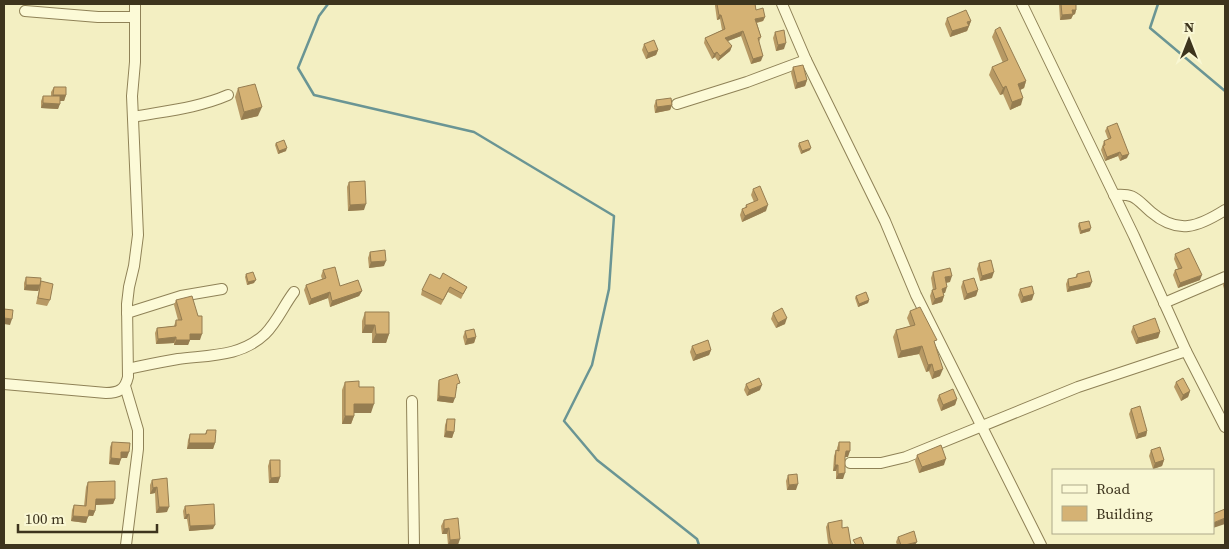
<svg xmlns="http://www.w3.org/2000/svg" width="1229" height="549" font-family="'Source Serif 4',serif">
	<rect width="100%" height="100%" fill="#f3efc2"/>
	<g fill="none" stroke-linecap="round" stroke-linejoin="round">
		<g stroke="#6a9594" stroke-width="2.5">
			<polyline points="328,4 319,16 298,68 314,95 474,132 614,216 609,289 592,365 564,421 597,460 697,539 699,545"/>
			<polyline points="1158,4 1150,28 1225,91"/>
		</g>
		<g stroke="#8f8257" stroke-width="12">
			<g id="street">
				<polyline points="782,4 806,60 885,221 916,295 1041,545"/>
				<polyline points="1022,4 1134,236 1186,351 1225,427"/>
				<polyline points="25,11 98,17 135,17"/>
				<polyline points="677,104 747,82 806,60"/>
				<path d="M133,117c32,-6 65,-9 95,-22"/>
				<path d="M1114,195c21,-2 22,4 37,17 27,23 47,15 74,-2"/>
				<polyline points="1164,303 1225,277"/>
				<polyline points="127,313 181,296 222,289"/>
				<path d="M128,369c17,-4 33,-7 50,-10 31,-4 63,-2 87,-25 12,-12 19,-29 29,-42"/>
				<path d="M4,384l102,9c12,0 19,-3 22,-16l-1,-73 2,-17 5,-21 4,-31 -6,-139 3,-34v-58"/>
				<polyline points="125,386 138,430 138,449 126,545"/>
				<polyline points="412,401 414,545"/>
				<polyline points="850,463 881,463 906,457 1078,387 1186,351"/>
			</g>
		</g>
		<use href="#street" stroke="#fcfad7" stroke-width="10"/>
	</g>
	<g fill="#b79964">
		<polygon points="715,4 755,4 756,10 765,17 763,21 757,23 761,37 759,42 761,61 751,64 741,36 727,41 732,46 730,51 718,61 715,57 712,59 704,43 705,38 722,30 720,19 717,20 715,6"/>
		<polygon points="1059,4 1076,4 1076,10 1075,14 1073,15 1071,19 1060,20"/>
		<polygon points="947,18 971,21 967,31 950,37 945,24"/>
		<polygon points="995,30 1026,81 1024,88 1020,90 1021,105 1010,110 1003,94 1000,95 989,75 992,67 1003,63 992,37"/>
		<polygon points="775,32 784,49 776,51 773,38"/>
		<polygon points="644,44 658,50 656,55 646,59 642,50"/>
		<polygon points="793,67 807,80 805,86 795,89 791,73"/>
		<polygon points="54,87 66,95 64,101 60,101 58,109 41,108 41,101 43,96 51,96 51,92"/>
		<polygon points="238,88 258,116 241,120 235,97"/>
		<polygon points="656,100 672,105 670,110 655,113 654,106"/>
		<polygon points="1107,127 1127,158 1120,161 1118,156 1105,161 1101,150 1104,141 1108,139 1105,131"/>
		<polygon points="276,143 286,151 278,154 275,145"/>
		<polygon points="799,143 810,150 801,154 798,146"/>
		<polygon points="349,182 364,210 348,211 347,187"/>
		<polygon points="753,189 766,211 742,222 740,215 742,209 745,208 746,205 754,202 751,195"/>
		<polygon points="1079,223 1090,231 1080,234 1078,226"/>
		<polygon points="370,252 384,266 369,268 368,258"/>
		<polygon points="1175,254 1200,280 1178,288 1173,275 1175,270 1178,269 1174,259"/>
		<polygon points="979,263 992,278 980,281 977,269"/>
		<polygon points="323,270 340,286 362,291 359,296 330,307 328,298 309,305 304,290 306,285 322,279 321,276"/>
		<polygon points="933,272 950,282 946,283 945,293 943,293 944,296 942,302 932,305 930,296 932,290 933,290 931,278"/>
		<polygon points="246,274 254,283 247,285 245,277"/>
		<polygon points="1077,274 1090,287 1067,292 1066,284 1068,279 1075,278"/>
		<polygon points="26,277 40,284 50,300 47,306 36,304 39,290 38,291 24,290 24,283"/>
		<polygon points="440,279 467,287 461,299 448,292 441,305 421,295 422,290"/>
		<polygon points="963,281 978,290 976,296 964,300 961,287"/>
		<polygon points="1224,282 1225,282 1225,293 1223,285"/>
		<polygon points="1020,289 1032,300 1021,303 1018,295"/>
		<polygon points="856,296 869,300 868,303 858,307 855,298"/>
		<polygon points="176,300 200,340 190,340 188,345 174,345 174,343 156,344 155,333 157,328 174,326 176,320 178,320 174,305"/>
		<polygon points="910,311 935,344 940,376 932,379 929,371 926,372 919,354 898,358 893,337 896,330 910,326 907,318"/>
		<polygon points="365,312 389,334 386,343 372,343 372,333 362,333 362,321"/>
		<polygon points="773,313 785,324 776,328 771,319"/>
		<polygon points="1133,326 1160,332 1158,338 1136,344 1131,332"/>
		<polygon points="465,331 476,337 474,343 465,345 463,337"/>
		<polygon points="692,346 711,350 709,355 693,361 690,352"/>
		<polygon points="439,380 458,388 456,388 453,403 437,401 438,384"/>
		<polygon points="345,382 359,387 371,413 354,413 354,416 351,424 342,424 342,390"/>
		<polygon points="1176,382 1190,391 1188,397 1181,401 1174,387"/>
		<polygon points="746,384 760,390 747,396 744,390"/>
		<polygon points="939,395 957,399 955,405 941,411 937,400"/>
		<polygon points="1131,409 1147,431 1146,436 1136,439 1129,414"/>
		<polygon points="447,419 454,432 452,438 444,437 445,425"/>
		<polygon points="207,430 215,443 213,449 187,449 188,440 190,434 205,434"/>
		<polygon points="112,442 127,458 121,458 119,465 109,464 110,447"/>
		<polygon points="839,442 848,457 845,457 843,479 836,479 836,471 833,471 834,456 836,450 837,450 837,448"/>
		<polygon points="1151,450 1164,460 1162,466 1153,469 1149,456"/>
		<polygon points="917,455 944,465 919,473 915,461"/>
		<polygon points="270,460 280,477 278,483 269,483 268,466"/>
		<polygon points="788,475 796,490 787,490 786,481"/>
		<polygon points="167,478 167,512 156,513 155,493 150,494 150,485 152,480"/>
		<polygon points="88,482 115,499 113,504 96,505 95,511 93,516 88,516 86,523 71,521 72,510 74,505 84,506 86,487"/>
		<polygon points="185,506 213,529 189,531 187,519 184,519 183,511"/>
		<polygon points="444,520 458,545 448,545 447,534 442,534 441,526"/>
		<polygon points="828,523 851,545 829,545 828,543 826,527"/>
		<polygon points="898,537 915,545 897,545 896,542"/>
	</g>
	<g fill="#957d51">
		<polygon points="1072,10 1076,10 1075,14 1073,15 1071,19 1060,20 1062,15"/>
		<polygon points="719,15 721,15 720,19 717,20"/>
		<polygon points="765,17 763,21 753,23 755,19"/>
		<polygon points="971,21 967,31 950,37 952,31"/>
		<polygon points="743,31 741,36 723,43 725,38"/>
		<polygon points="786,43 784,49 776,51 778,45"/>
		<polygon points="732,46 730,51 718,61 720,56"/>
		<polygon points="658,50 656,55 646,59 648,53"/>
		<polygon points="717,52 715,57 712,59 714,54"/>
		<polygon points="763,56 761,61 751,64 753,59"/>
		<polygon points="807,80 805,86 795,89 797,83"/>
		<polygon points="1026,81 1024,88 1016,92 1018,84"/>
		<polygon points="1006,86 1003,94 1000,95 1003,88"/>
		<polygon points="53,95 66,95 64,101 51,101"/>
		<polygon points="1023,98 1021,105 1010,110 1012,102"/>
		<polygon points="43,103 60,104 58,109 41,108"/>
		<polygon points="672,105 670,110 655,113 657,107"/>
		<polygon points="262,107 258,116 241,120 244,112"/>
		<polygon points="287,148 286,151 278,154 279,151"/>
		<polygon points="811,148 810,150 801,154 802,151"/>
		<polygon points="1120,152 1118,156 1105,161 1107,157"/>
		<polygon points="1129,154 1127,158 1120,161 1122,156"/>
		<polygon points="366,204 364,210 348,211 350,205"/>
		<polygon points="768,205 766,211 742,222 745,216"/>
		<polygon points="1091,228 1090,231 1080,234 1081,231"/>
		<polygon points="386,261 384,266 369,268 371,262"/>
		<polygon points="994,272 992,278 980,281 982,276"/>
		<polygon points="1202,275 1200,280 1178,288 1180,283"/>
		<polygon points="952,276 950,282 943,283 945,277"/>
		<polygon points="256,280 254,283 247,285 248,282"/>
		<polygon points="1092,282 1090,287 1067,292 1069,287"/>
		<polygon points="26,285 40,285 38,291 24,290"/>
		<polygon points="947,287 945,293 939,294 942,289"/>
		<polygon points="978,290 976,296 964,300 967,294"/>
		<polygon points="362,291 359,296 330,307 332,301"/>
		<polygon points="330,292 328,298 309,305 311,299"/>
		<polygon points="1034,294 1032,300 1021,303 1023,297"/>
		<polygon points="944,296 942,302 932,305 935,299"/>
		<polygon points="869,300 868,303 858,307 859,304"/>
		<polygon points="4,318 12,319 10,325 4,324"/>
		<polygon points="787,318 785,324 776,328 778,323"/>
		<polygon points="365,325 375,325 372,333 362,333"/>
		<polygon points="1160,332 1158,338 1136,344 1138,338"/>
		<polygon points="190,334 202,334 200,340 188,340"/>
		<polygon points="376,334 389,334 386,343 372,343"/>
		<polygon points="176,337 174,343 156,344 158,339"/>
		<polygon points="476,337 474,343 465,345 467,339"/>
		<polygon points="176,340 190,340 188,345 174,345"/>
		<polygon points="922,346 919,354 898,358 901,351"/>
		<polygon points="711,350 709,355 693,361 696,355"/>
		<polygon points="932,364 929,371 926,372 928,365"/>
		<polygon points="943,369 940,376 932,379 934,372"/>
		<polygon points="762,385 760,390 747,396 749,390"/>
		<polygon points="1190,391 1188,397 1181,401 1183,395"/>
		<polygon points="439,396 455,398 453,403 437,401"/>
		<polygon points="957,399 955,405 941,411 943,405"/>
		<polygon points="354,404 374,404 371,413 351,413"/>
		<polygon points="345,416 354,416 351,424 342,424"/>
		<polygon points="446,431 454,432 452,438 444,437"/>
		<polygon points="1147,431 1146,436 1136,439 1138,434"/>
		<polygon points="189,443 215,443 213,449 187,449"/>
		<polygon points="846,451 850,451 848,457 844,457"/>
		<polygon points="121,452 129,452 127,458 119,458"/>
		<polygon points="111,458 121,459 119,465 109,464"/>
		<polygon points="946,459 944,465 919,473 922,467"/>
		<polygon points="1164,460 1162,466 1153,469 1155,463"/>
		<polygon points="835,465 838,465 836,471 833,471"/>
		<polygon points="845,473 843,479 836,479 838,474"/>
		<polygon points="280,477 278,483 269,483 271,478"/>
		<polygon points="798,484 796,490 787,490 789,485"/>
		<polygon points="157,487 155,493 150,494 153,488"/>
		<polygon points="96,499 115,499 113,504 94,505"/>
		<polygon points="159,507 169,507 167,512 156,513"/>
		<polygon points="89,510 95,511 93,516 87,515"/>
		<polygon points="189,514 187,519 184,519 186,515"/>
		<polygon points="73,516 88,517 86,523 71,521"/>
		<polygon points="1225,518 1225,524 1213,528 1213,523"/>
		<polygon points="215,525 213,529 189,531 190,526"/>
		<polygon points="449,528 447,534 442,534 444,529"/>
		<polygon points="460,539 458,545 448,545 450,540"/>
		<polygon points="917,542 915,545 905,545"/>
	</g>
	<g fill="#d5b274" stroke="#957d51">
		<polygon points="717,4 755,4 756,10 763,8 765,17 755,19 761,37 758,38 763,56 753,59 743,31 725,38 732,46 720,56 717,52 714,54 705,38 725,29 721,15 719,15"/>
		<polygon points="1061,4 1076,4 1076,10 1072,10 1073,14 1062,15"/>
		<polygon points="966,10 971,21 967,22 969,26 952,31 947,18"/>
		<polygon points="1000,27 1026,81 1018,84 1023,98 1012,102 1006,86 1003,88 992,67 1008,60 995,30"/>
		<polygon points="784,30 786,43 778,45 775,32"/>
		<polygon points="654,40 658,50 648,53 644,44"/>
		<polygon points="803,65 807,80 797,83 793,67"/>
		<polygon points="255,84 262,107 244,112 238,88"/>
		<polygon points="54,87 66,87 66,95 53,95"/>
		<polygon points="43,96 60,96 60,104 43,103"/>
		<polygon points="671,98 672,105 657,107 656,100"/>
		<polygon points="1117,123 1129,154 1122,156 1120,152 1107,157 1103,146 1105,145 1104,141 1111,138 1107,127"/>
		<polygon points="284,140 287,148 279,151 276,143"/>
		<polygon points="808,140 811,148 802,151 799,143"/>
		<polygon points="365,181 366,204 350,205 349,182"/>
		<polygon points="760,186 768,205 745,216 742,209 747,207 746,205 758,200 753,189"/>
		<polygon points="1089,221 1091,228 1081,231 1079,223"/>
		<polygon points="1189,248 1202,275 1180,283 1175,270 1182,268 1175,254"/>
		<polygon points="385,250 386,261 371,262 370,252"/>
		<polygon points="991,260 994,272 982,276 979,263"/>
		<polygon points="335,267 340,286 358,280 362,291 332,301 330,292 311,299 306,285 326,278 323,270"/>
		<polygon points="950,268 952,276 945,277 947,287 942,289 944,296 935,299 932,290 936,289 933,272"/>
		<polygon points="1089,271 1092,282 1069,287 1068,279 1077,277 1077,274"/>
		<polygon points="253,272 256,280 248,282 246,274"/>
		<polygon points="443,273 467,287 463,294 450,287 443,300 422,290 430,274 440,279"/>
		<polygon points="26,277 41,278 40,285 26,285"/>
		<polygon points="974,278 978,290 967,294 963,281"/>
		<polygon points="41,281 53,284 50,300 38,298"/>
		<polygon points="1032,286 1034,294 1023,297 1020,289"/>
		<polygon points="866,292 869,300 859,304 856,296"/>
		<polygon points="192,296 198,316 202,316 202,334 190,334 190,340 176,340 176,337 158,339 157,328 176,326 176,320 182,320 176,300"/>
		<polygon points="920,307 937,340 934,341 943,369 934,372 932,364 928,365 922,346 901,351 896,330 915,325 910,311"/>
		<polygon points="782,308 787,318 778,323 773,313"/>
		<polygon points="4,309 13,310 12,319 4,318"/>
		<polygon points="365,312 389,312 389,334 376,334 375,325 365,325"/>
		<polygon points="1155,318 1160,332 1138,338 1133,326"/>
		<polygon points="474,329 476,337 467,339 465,331"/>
		<polygon points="708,340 711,350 696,355 692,346"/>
		<polygon points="457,374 460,383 457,384 455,398 439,396 439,380"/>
		<polygon points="759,378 762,385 749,390 746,384"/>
		<polygon points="1183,378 1190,391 1183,395 1176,382"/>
		<polygon points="359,381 359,387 374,387 374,404 354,404 354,416 345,416 345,382"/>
		<polygon points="953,389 957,399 943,405 939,395"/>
		<polygon points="1140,406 1147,431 1138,434 1131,409"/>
		<polygon points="447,419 455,419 454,432 446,431"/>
		<polygon points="207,430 216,430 215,443 189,443 190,434 206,434"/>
		<polygon points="112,442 130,443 129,452 121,452 121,459 111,458"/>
		<polygon points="839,442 850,442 850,451 846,451 845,457 845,473 838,474 838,465 835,465 836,450 839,451"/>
		<polygon points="941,445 946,459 922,467 917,455"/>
		<polygon points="1160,447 1164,460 1155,463 1151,450"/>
		<polygon points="270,460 280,460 280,477 271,478"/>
		<polygon points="797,474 798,484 789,485 788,475"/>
		<polygon points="167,478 169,507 159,507 157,487 153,488 152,480"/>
		<polygon points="115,481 115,499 96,499 95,511 89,510 88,517 73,516 74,505 86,506 88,482"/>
		<polygon points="214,504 215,525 190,526 189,514 186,515 185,506"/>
		<polygon points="1225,509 1225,518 1213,523 1213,514"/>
		<polygon points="458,518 460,539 450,540 449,528 444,529 444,520"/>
		<polygon points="842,520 842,528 848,527 851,545 833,545 830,538 828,523"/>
		<polygon points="914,531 917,542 905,545 901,545 898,537"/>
		<polygon points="861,537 864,545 856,545 853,540"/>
	</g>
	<rect width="1229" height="549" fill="none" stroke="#3d341d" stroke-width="10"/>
	<rect x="1052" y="469" width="162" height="65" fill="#f9f7d3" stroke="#aea98a"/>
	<rect x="1062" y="485" width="25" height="8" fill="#fcfad7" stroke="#aea98a"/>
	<text x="1096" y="494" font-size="15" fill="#3d341d">Road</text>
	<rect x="1062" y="506" width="25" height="15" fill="#d5b274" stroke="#aea98a"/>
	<text x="1096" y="519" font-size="15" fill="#3d341d">Building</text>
	<g transform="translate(1189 40)" stroke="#f9f7d3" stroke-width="4" paint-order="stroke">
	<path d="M0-4L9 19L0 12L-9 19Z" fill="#3d341d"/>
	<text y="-8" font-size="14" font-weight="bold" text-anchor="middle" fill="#3d341d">N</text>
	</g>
	<path d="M18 524v8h139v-8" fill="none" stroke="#3d341d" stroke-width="2.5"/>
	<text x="25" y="524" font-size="15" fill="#3d341d" stroke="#f9f7d3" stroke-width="4" paint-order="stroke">100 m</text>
</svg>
